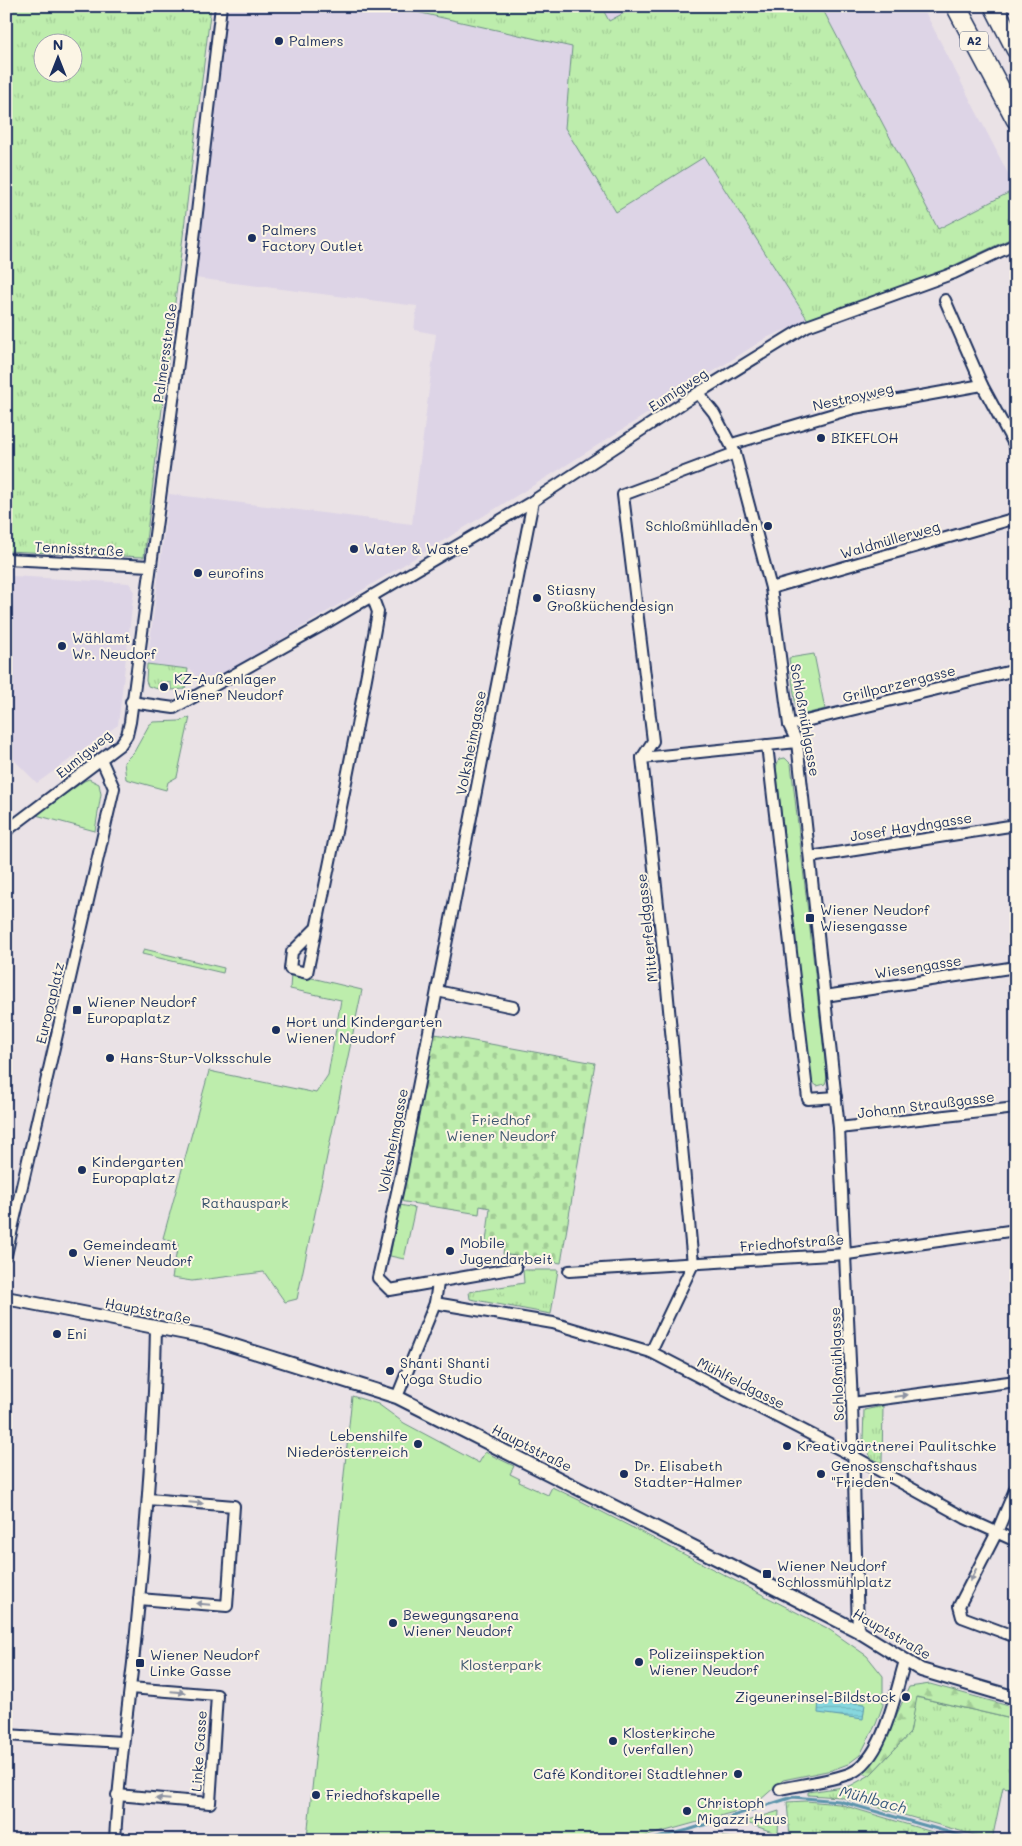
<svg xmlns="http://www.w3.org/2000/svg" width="1022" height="1846" font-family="Mali,sans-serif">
	<defs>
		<pattern id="grass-tufts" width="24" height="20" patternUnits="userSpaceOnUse" patternTransform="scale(1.25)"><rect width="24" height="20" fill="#bdedac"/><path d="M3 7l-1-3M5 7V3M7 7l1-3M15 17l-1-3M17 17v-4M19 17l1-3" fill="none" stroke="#a2cc96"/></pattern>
		<pattern id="forest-firs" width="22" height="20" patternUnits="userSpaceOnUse" patternTransform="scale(1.25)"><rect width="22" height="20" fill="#bdedac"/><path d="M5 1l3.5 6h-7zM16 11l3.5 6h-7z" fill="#a2cc96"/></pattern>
		<pattern id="cemetery-stones" width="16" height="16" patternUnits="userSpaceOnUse" patternTransform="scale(1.25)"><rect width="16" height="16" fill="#bdedac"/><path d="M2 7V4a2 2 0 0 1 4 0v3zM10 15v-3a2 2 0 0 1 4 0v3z" fill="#a2cc96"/></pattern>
		<pattern id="water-rules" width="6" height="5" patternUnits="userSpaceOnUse" patternTransform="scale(1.25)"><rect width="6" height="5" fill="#86d7de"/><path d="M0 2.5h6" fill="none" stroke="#73b9c1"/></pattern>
	</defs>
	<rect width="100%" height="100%" fill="#eae2e6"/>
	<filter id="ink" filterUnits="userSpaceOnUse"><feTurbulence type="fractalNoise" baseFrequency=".02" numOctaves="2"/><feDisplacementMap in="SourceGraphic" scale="10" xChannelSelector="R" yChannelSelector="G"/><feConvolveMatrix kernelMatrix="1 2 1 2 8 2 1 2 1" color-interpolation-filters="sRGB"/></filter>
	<g filter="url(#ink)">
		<g fill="#ddd4e6">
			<polygon points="228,6 390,6 573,47 565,128 704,157 808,320 766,338 557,471 202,688 192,670 147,664 169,494 412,524 436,334 414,330 417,306 195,278"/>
			<polygon points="601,6 637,6 609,21"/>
			<polygon points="821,6 922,6 1016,189 938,229"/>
			<polygon points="12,576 129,583 134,590 118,725 37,783 6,752 6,622"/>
		</g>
		<g fill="url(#grass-tufts)" stroke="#6c8e85" fill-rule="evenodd">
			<path d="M6,6h205l-67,551 -138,-6zM42,42h30v30h-30z"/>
			<polygon points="390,6 601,6 609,21 637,6 821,6 938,229 1016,189 1016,236 906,288 808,320 704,157 616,212 565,128 572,47"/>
			<polygon points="147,664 188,669 185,689 171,690 171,683 159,682 158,689 148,686 146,681"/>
			<polygon points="523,1270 558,1270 551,1314 470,1299 469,1292 524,1283"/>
			<polygon points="883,1406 882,1463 871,1458 863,1439 864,1410"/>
			<polygon points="916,1697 1016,1720 1016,1789 1003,1787 992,1840 840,1797 808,1795 808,1792 850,1786 870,1775 910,1733"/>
			<polygon points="806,1801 839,1804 959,1840 792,1840 790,1838 787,1802"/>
			<polygon points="779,1811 778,1834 744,1822"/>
		</g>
		<g fill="url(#forest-firs)" stroke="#6c8e85">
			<polygon points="930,1684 1016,1708 1016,1720 917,1697 910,1733 870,1775 858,1772 872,1763 885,1741 909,1687"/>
			<polygon points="705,1835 754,1840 682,1840"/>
		</g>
		<polygon fill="url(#cemetery-stones)" stroke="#6c8e85" points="435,1034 595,1063 561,1263 503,1254 504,1245 486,1242 490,1208 480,1206 479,1214 399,1201"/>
		<g fill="#bdedac" stroke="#6c8e85">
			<polygon points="814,654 825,709 805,714 796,708 789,658"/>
			<polygon points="190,717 177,777 168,782 166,790 126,779 124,762 134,752 149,725 153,722 180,721"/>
			<polygon points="785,758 791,764 827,1078 825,1084 817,1086 811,1081 776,767 779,759"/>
			<polygon points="89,779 99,784 101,794 95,831 36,815 84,781"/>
			<polygon points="144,949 224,968 223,973 142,954"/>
			<polygon points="291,973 362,990 297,1299 285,1302 264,1272 192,1281 172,1278 178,1244 163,1238 209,1071 316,1093 328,1075 341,1000 290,989"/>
			<polygon points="400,1205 415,1208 404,1259 390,1256"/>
			<polygon points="352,1396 378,1404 404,1423 479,1463 485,1452 514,1466 510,1474 520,1479 519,1482 548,1495 552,1487 577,1499 827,1628 867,1656 883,1676 883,1705 876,1724 860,1755 848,1764 832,1770 783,1780 752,1807 633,1840 307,1838"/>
		</g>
		<polygon fill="url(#water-rules)" stroke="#5b94ab" points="819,1698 865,1704 863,1719 818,1713"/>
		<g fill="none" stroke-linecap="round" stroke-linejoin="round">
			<polyline stroke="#5b94ab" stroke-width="3" points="649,1840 688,1830 793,1797 839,1801 976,1840"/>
			<g stroke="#1b2f5e" stroke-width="14">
				<g id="minor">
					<polyline points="945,300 982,385 1016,448"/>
					<polyline points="698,393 714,413 735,453 771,588 789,725 797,742 839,1128 852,1403 858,1631"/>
					<polyline points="732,444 854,408 982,385"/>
					<polyline points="6,559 150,566"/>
					<polyline points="771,588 1016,518"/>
					<polyline points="131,702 174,708 321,626 533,501 698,393 807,326 954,273 1016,244"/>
					<polyline points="789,725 1016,670"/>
					<polyline points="767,745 808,1099 836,1097"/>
					<polyline points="642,758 797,742"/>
					<polyline points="6,831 121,744 127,735 130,722 190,273 221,6"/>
					<polyline points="810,857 1016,825"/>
					<path d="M316,928l-24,24 -2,17 17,4c25,-120 50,-240 71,-361l-6,-16"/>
					<polyline points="437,991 513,1007"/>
					<polyline points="825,996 1016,967"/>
					<polyline points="839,1128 1016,1108"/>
					<polyline points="6,1255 114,788 101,759"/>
					<polyline points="516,1268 390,1290 378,1278 401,1174 533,501"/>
					<polyline points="569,1271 847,1254 1016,1230"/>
					<polyline points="435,1303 553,1323 651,1352 853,1456 965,1518 1016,1541"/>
					<polyline points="651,1352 693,1264 667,988 642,758 653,741 623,495 735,453"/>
					<polyline points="397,1397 435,1303 438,1283"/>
					<polyline points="852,1403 1016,1381"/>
					<polyline points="1016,1487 997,1532 959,1606 962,1617 1016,1637"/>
					<polyline points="139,1599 227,1606 234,1506 148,1499"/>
					<polyline points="6,1735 122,1742"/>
					<path d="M780,1789c19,-4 55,-9 71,-16 33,-15 44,-80 54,-112"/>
					<polyline points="117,1795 210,1803 217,1695 130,1688"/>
					<path d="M115,1840c3,-60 11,-118 18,-177 11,-111 21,-224 23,-336"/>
				</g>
			</g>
			<g stroke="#1b2f5e" stroke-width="16">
				<polyline id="tertiary" points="6,1298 206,1337 397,1397 765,1583 858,1631 921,1670 1016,1698"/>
			</g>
			<g stroke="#1b2f5e" stroke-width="22">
				<g id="motorway">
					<polyline points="956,6 1016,119"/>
					<polyline points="994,6 1016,49"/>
				</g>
			</g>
			<use href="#minor" stroke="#fcf5e5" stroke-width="10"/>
			<use href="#tertiary" stroke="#fcf5e5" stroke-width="12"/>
			<use href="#motorway" stroke="#fcf5e5" stroke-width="19"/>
		</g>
		<defs><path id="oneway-solid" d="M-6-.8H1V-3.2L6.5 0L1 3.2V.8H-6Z" transform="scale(1.25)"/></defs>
		<g fill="#8c92a2">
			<use href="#oneway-solid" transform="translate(901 1396) rotate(-8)"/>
			<use href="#oneway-solid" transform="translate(196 1503) rotate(5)"/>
			<use href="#oneway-solid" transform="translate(973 1575) rotate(117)"/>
			<use href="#oneway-solid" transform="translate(203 1604) rotate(-175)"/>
			<use href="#oneway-solid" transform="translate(178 1692) rotate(5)"/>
			<use href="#oneway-solid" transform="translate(163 1799) rotate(-175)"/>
		</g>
	</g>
	<g fill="#1b2f5e" stroke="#fcf5e5" stroke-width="2">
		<circle cx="279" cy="41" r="5"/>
		<circle cx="252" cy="238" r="5"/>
		<circle cx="821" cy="438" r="5"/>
		<circle cx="768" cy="526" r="5"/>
		<circle cx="354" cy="549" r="5"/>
		<circle cx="198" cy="573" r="5"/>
		<circle cx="537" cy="598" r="5"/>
		<circle cx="62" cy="646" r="5"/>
		<circle cx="164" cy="687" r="5"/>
		<rect x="805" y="913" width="10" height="10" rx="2.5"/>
		<rect x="72" y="1005" width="10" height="10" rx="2.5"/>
		<circle cx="276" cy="1030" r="5"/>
		<circle cx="110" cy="1058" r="5"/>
		<circle cx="82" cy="1170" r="5"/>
		<circle cx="450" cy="1251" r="5"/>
		<circle cx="73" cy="1253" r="5"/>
		<circle cx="57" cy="1334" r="5"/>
		<circle cx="390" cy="1371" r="5"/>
		<circle cx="418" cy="1444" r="5"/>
		<circle cx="787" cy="1446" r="5"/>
		<circle cx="624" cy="1474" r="5"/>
		<circle cx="821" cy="1474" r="5"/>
		<rect x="762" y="1569" width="10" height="10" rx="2.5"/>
		<circle cx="393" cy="1623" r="5"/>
		<circle cx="639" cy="1662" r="5"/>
		<rect x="135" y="1658" width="10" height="10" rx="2.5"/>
		<circle cx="906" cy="1697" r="5"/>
		<circle cx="613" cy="1741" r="5"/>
		<circle cx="738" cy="1774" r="5"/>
		<circle cx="316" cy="1795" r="5"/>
		<circle cx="687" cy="1811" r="5"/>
	</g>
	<g text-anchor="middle" stroke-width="4" stroke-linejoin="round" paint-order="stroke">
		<rect fill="#fcf5e5" stroke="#5e6a86" stroke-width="1" x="960" y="31.5" width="28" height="19" rx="4"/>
		<g font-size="12" font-weight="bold" fill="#1b2f5e">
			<text x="974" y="45">A2</text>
		</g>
		<g font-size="14" fill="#1b2f5e" stroke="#fcf5e5" text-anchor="start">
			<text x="289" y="46">Palmers</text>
			<text x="262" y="235">Palmers<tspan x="262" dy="16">Factory Outlet</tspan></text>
			<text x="831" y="443">BIKEFLOH</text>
			<text x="758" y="531" text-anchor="end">Schloßmühlladen</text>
			<text x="364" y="554">Water &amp; Waste</text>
			<text x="208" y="578">eurofins</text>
			<text x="547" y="595">Stiasny<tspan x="547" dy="16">Großküchendesign</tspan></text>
			<text x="72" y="643">Wählamt<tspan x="72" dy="16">Wr. Neudorf</tspan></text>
			<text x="174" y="684">KZ-Außenlager<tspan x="174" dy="16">Wiener Neudorf</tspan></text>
			<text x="820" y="915">Wiener Neudorf<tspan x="820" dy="16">Wiesengasse</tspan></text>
			<text x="87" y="1007">Wiener Neudorf<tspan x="87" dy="16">Europaplatz</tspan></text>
			<text x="286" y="1027">Hort und Kindergarten<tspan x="286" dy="16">Wiener Neudorf</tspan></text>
			<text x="120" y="1063">Hans-Stur-Volksschule</text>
			<text x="92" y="1167">Kindergarten<tspan x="92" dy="16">Europaplatz</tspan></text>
			<text x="460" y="1248">Mobile<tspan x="460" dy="16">Jugendarbeit</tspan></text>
			<text x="83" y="1250">Gemeindeamt<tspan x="83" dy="16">Wiener Neudorf</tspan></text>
			<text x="67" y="1339">Eni</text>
			<text x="400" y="1368">Shanti Shanti<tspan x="400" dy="16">Yoga Studio</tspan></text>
			<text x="408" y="1441" text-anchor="end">Lebenshilfe<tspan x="408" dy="16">Niederösterreich</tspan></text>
			<text x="797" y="1451">Kreativgärtnerei Paulitschke</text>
			<text x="634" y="1471">Dr. Elisabeth<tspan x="634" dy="16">Stadter-Halmer</tspan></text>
			<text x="831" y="1471">Genossenschaftshaus<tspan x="831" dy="16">"Frieden"</tspan></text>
			<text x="777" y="1571">Wiener Neudorf<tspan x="777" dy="16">Schlossmühlplatz</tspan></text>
			<text x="403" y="1620">Bewegungsarena<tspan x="403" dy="16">Wiener Neudorf</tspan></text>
			<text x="649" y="1659">Polizeiinspektion<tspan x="649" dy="16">Wiener Neudorf</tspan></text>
			<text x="150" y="1660">Wiener Neudorf<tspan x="150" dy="16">Linke Gasse</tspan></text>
			<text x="896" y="1702" text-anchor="end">Zigeunerinsel-Bildstock</text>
			<text x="623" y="1738">Klosterkirche<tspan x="623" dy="16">(verfallen)</tspan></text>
			<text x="728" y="1779" text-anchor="end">Café Konditorei Stadtlehner</text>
			<text x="326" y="1800">Friedhofskapelle</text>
			<text x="697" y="1808">Christoph<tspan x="697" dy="16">Migazzi Haus</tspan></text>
		</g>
		<g font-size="14" fill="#1b2f5e" stroke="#fcf5e5">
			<text transform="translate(165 353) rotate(-82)" y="5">Palmersstraße</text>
			<text transform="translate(678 390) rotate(-33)" y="5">Eumigweg</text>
			<text transform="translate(853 397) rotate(-13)" y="5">Nestroyweg</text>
			<text transform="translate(890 540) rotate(-16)" y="5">Waldmüllerweg</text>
			<text transform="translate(79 549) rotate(3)" y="5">Tennisstraße</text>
			<text transform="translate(899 684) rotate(-14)" y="5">Grillparzergasse</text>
			<text transform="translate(805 720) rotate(80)" y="5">Schloßmühlgasse</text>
			<text transform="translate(471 743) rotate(-79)" y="5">Volksheimgasse</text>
			<text transform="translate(84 754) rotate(-39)" y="5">Eumigweg</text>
			<text transform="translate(911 827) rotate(-9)" y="5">Josef Haydngasse</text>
			<text transform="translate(647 928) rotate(-96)" y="5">Mitterfeldgasse</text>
			<text transform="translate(918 967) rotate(-9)" y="5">Wiesengasse</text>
			<text transform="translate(50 1003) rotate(-77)" y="5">Europaplatz</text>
			<text transform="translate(926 1105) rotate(-7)" y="5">Johann Straußgasse</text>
			<text transform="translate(393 1141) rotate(-79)" y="5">Volksheimgasse</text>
			<text transform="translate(792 1243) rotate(-4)" y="5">Friedhofstraße</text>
			<text transform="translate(148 1311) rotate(11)" y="5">Hauptstraße</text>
			<text transform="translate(837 1364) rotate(-92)" y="5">Schloßmühlgasse</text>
			<text transform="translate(741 1383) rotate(27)" y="5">Mühlfeldgasse</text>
			<text transform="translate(532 1448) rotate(27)" y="5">Hauptstraße</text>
			<text transform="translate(892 1634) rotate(30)" y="5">Hauptstraße</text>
			<text transform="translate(199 1751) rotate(-86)" y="5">Linke Gasse</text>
		</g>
		<g font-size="14" fill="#3b556e" stroke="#fcf5e5">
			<text x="501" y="1125">Friedhof<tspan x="501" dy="16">Wiener Neudorf</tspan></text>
			<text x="245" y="1208">Rathauspark</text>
			<text x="501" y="1670">Klosterpark</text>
		</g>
		<g font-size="15" font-style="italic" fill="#36597e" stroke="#fcf5e5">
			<text transform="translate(873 1800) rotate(15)" y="5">Mühlbach</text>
		</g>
	</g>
	<rect width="1022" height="1846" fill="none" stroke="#fcf5e5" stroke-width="25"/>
	<rect x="12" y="12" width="997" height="1821" fill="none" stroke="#1b2f5e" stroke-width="2" filter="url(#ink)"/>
	<g transform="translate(58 58)"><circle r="24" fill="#fcf5e5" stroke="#a2a6af"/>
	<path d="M0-4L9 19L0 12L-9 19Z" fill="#1b2f5e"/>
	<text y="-8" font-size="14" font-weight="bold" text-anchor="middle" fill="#1b2f5e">N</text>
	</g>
</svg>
